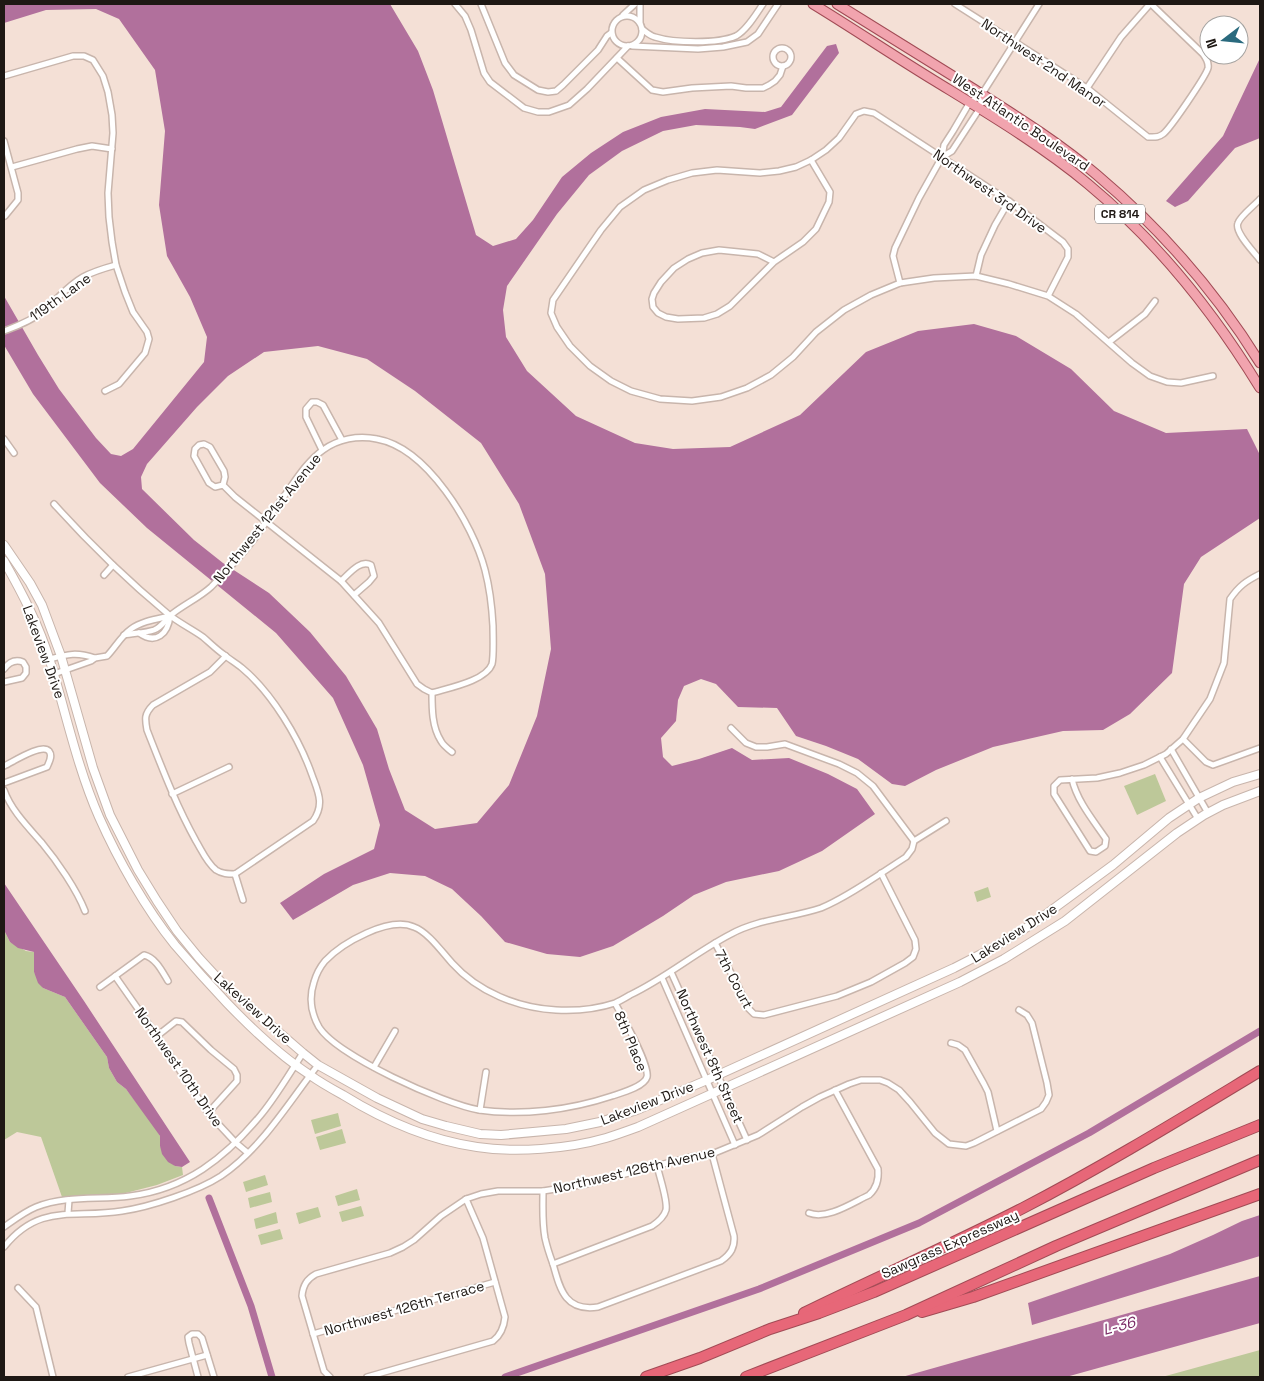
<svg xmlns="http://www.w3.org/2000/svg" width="1264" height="1381" font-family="'Space Grotesk',sans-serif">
	<rect width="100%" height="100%" fill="#f4e0d6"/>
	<g fill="#bdc899">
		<polygon points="1155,774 1166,801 1137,815 1124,786"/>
		<polygon points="988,887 991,897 977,902 974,892"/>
		<polygon points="4,930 10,942 26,951 34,952 34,972 43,988 65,997 107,1057 109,1068 117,1082 126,1089 155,1127 160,1136 160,1146 175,1166 182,1167 183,1175 157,1185 110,1197 62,1197 41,1137 17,1132 4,1140"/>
		<polygon points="338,1113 341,1126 315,1134 311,1120"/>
		<polygon points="342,1129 346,1143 320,1150 316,1137"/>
		<polygon points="265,1175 268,1185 246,1192 243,1182"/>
		<polygon points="357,1189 360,1200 338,1206 335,1196"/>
		<polygon points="270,1192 272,1202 250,1208 248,1198"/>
		<polygon points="361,1206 364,1216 342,1222 339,1212"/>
		<polygon points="318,1207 321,1217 299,1224 296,1213"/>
		<polygon points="276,1212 278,1223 256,1229 254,1219"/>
		<polygon points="280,1229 283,1239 261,1245 258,1235"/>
		<polygon points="1260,1350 1260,1377 1162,1377"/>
	</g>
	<g fill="#b1709c" fill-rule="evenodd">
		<path d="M4,4h386l28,47 15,39 43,145 17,11 23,-7 17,-19 29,-43 29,-24 32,-21 38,-15 44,-8 60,3 16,-5 46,-61 9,-2 3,9 -47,62 -37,14 -15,-2 -44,-2 -33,6 -41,20 -33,24 -32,39 -50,72 -4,24 3,27 21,34 49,45 59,27 38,6 57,-2 70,-32 66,-63 52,-21 56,-7 42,12 55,33 43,42 52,22 81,-4 13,26v63l-59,39 -17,27 -12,89 -42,41 -27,16 -40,1 -70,16 -57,23 -31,16 -13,-2 -34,-25 -32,-13 -30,-10 -19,-28 -39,-1 -22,-23 -15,-5 -17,7 -6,14 -2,21 -15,17 2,19 9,9 27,-7 33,-11 20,12 37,-2 39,16 29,15 18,25 -53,37 -43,20 -53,11 -32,13 -31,21 -50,30 -33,11 -33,-3 -42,-12 -24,-26 -29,-27 -27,-13 -35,-3 -37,12 -60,35 -13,-17 44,-29 50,-25 6,-24 -17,-60 -30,-67 -57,-65 -129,-105 -47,-45 -67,-89 -29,-49v-49l34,59 21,34 37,49 15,16 10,2 12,-7 71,-87 3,-25 -17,-40 -23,-41 -8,-51 6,-74 -10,-61 -36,-51 -23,-10 -50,1 -42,13zM318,346l49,13 48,32 66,52 38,61 26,70 6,75 -14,67 -28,69 -32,38 -42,6 -30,-19 -16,-41 -12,-40 -31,-53 -36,-44 -41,-39 -46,-30 -29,-23 -52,-51 -1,-12 6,-13 50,-57 31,-31 36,-24z"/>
		<polygon points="1260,58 1260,138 1235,148 1188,201 1175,207 1166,201 1223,136"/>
		<polygon points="4,883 84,1001 190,1162 182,1167 175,1166 168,1162 162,1154 160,1146 160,1136 126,1089 117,1082 109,1068 107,1057 65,997 43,988 38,983 34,972 34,952 18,948 10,942 4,930"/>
		<polygon points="1260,1215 1260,1256 1032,1325 1028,1303 1170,1254 1213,1235 1242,1221"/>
		<polygon points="1260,1276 1260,1323 1066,1377 902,1377"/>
	</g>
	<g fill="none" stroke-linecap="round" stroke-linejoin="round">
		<g stroke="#b1709c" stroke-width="7">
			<polyline points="209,1198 251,1306 272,1377"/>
			<polyline points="505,1377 759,1289 919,1223 1089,1133 1260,1031"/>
		</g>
		<g stroke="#c8b5ac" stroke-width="8">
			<g id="street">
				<polyline points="455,4 465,16 471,30 484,73 490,82 524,108 538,112 549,112 569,105 587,89 628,46"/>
				<polyline points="481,4 505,63 514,75 538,90 548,92 556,91 563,85 598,50 607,36 611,33"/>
				<path d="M955,4l132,84 61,49c6,0 10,1 15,-3 7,-5 43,-58 45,-66 1,-6 -2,-10 -5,-14l-52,-50"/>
				<polyline points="623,15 635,4"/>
				<circle cx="627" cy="31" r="15"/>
				<polyline points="640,23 640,4"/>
				<path d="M642,29c4,3 8,7 13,8 19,6 63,7 81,-1 11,-6 20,-22 27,-32"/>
				<polyline points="632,46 698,49 723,47 747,42 758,34 778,4"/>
				<circle cx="782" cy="57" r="9"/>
				<polyline points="617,58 652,90 663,92 692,88 731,86 746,88 763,88 769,85 775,81 780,75 783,66"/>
				<polyline points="4,76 73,56 84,56 93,60 103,76 108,92 112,115 113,133 108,193 109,217 112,242 116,265 125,292 133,312 147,332 149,339 145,353 119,384 105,391"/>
				<polyline points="1087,88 1121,37 1150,4"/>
				<polyline points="4,141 18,193 18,200 5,216"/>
				<polyline points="942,157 952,151 980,108 982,94"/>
				<polyline points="12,167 77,149 92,146 112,149"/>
				<path d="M1260,199c-5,6 -20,17 -22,24 -4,9 16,29 22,37"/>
				<polyline points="774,262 758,254 719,250 702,253 688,259 674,268 661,282 654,293 652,299 653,307 658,313 666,317 678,319 704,318 717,314 730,306 774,262 803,242 816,229 829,202 830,192 811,160"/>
				<polyline points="976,276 981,255 995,225 1009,201"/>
				<polyline points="900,283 893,256 895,248 919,198 942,157 944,145 953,131 970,102 982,94 1039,4"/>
				<polyline points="1048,296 1068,257 1068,249 1063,242 1009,201 874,113 864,111 856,114 839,138 826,150 811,160 796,167 779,171 760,173 717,170 692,173 668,180 644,190 620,207 601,230 553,300 551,313 557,327 570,346 590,366 611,381 631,391 660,399 692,401 721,397 747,388 771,375 793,357 816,332 844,310 871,295 900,283 934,278 976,276 1009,284 1048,296 1076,314 1132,363 1150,376 1167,382 1181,383 1213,376"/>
				<path d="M4,331c13,-5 27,-10 38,-19 14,-11 25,-26 41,-35 11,-6 22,-9 33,-12"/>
				<polyline points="1109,342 1145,314 1155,301"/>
				<polyline points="4,439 14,453"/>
				<polyline points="322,450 306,417 306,409 312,402 317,402 323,405 342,440"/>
				<path d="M223,485l2,-8 -1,-6 -14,-24 -6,-3 -5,1 -4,4 -1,7 15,27 6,4 8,-2 12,12 106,84 38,42 38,61 7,5 8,4c0,16 0,34 9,48 2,4 7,8 11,11"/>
				<path d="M54,504c35,39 73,76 114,110 11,9 24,15 35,23 7,6 13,12 20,17 6,5 13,9 19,14 30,25 57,70 70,107 6,17 13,29 1,46l-78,53"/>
				<polyline points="104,575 113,565"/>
				<path d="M341,581c8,-7 19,-22 30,-16l3,11 -5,6 -15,13"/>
				<path d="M139,633c17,12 29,1 31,-17"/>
				<path d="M124,635c10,-2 21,-2 30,-5 8,-3 11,-10 17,-15 12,-10 28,-17 40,-28 15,-15 30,-31 43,-48 10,-13 18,-27 28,-40 12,-16 24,-37 41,-49 15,-11 35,-15 54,-11 50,9 96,85 108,131 5,19 7,37 8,56 0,9 1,30 -1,38 -6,17 -44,24 -60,29"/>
				<path d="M226,656l-16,16 -57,33c-9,9 -8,14 -6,25 15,38 29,75 49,111 6,10 11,22 20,29 6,4 12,4 19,4"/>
				<path d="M50,659c18,-5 27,-7 45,-1"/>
				<path d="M4,669c5,-7 11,-10 19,-7l3,5v6l-4,5 -18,4"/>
				<path d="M54,674l37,-13 4,-3 12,-2c8,-8 14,-20 24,-27 11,-8 26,-10 39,-13"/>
				<polyline points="731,728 746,743 756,747 767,747 785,744 839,764 857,773 873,786 914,841"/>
				<polyline points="1183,739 1206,762 1213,765 1260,748"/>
				<polyline points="1171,749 1208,813"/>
				<polyline points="1160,757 1198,819"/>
				<path d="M4,766c9,-4 37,-23 45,-15 4,5 0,11 -2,16l-43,16"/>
				<path d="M1072,779c5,22 21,41 34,60l-1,7 -9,6 -6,-1 -36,-57v-8l6,-6 37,-2 23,-5 24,-8 22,-11 17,-15 27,-40 14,-36 6,-64c9,-13 16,-18 30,-25"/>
				<path d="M4,790c7,20 24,37 38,53 15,18 35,47 43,68"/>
				<polyline points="172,794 229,767"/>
				<polyline points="235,874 243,900"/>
				<polyline points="715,943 739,988 748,1008 754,1014 764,1015 837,996 871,982 905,963 913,957 916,949 915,940 881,873"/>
				<polyline points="671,972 747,1140"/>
				<polyline points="115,976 157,1036 208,1113 236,1143 248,1153"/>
				<polyline points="662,978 735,1145"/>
				<path d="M100,987l44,-32c12,3 18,16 24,26"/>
				<path d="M615,1003c7,13 35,62 32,74 -3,10 -26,16 -35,19 -42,14 -90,20 -133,14 -35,-6 -142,-54 -160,-83 -8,-14 -10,-30 -5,-45 2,-7 6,-15 11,-21 17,-18 64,-45 89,-34 14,5 28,25 38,36 26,29 66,45 104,47 19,1 41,-1 59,-7 5,-2 10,-5 15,-8 36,-17 66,-43 101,-61 27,-15 60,-16 90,-26 27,-11 60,-35 85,-51l6,-8 2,-8 32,-20"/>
				<polyline points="157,1036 176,1021 182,1022 211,1050 234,1069 237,1075 237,1081 208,1113"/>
				<polyline points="951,1043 958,1045 965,1050 984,1084 988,1092 997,1131"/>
				<polyline points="374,1067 395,1031"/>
				<polyline points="480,1110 486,1072"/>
				<path d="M543,1191c0,16 -1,31 2,47 2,9 5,18 8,26 7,25 12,48 45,43l123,-46c10,-7 14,-14 13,-25l-22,-82"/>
				<polyline points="68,1213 69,1200"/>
				<path d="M809,1213c18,7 43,-10 60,-18 8,-7 10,-15 9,-26l-43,-79"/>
				<path d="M4,1227c10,-7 20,-15 32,-20 30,-12 64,-7 94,-11 56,-7 95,-38 130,-80 16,-19 29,-42 43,-63"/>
				<path d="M4,1247c36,-45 70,-28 118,-36 28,-4 76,-20 99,-35 42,-29 67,-73 97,-111"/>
				<path d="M553,1264l99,-38c6,-4 12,-9 14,-16 2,-10 -7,-34 -9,-45"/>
				<polyline points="18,1288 36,1307 53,1377"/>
				<polyline points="313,1334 495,1282"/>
				<polyline points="128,1377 207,1355"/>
				<polyline points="198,1377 189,1343 188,1337 192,1334 198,1334 202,1338 214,1377"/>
				<path d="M330,1377l-6,-6 -22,-75c1,-11 5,-17 14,-22l74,-21 13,-6 11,-7 27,-24 25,-17 15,-5 17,-3h45l44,-7 103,-27 22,-3 46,-19 44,-28 18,-10 29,-13 12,-4h19l8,3 11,7 11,12 25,31 14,11 17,2 8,-3 67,-34 5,-7 3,-7 -2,-12 -15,-60 -5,-8 -8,-5"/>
				<path d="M367,1377l126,-36c8,-6 11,-14 12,-24l-22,-79 -17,-39"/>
			</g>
		</g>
		<g stroke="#c8b5ac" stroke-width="10">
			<g id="secondary">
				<polyline points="4,545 30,583 42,605 61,656 93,768 110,815 138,870 157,901 177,931 199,958 223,984 303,1053 318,1065 377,1098 422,1119 446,1126 480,1134 501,1135 566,1129 600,1122 637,1110 707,1080 954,968 989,950 1034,923 1113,865 1169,818 1199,798 1233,782 1260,774"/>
				<path d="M4,561c18,32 35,64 46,100 16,52 27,106 49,156 19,43 47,92 76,128 17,20 34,39 52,58 25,26 52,52 83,72 11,8 22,14 33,20 42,26 85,45 134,52 38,6 91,2 129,-9 10,-3 21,-7 32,-11l322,-145 44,-23 61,-38 112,-88 27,-18 19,-10 37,-14"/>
			</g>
		</g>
		<g stroke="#a14b55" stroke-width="11">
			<g id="primary">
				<path d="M813,4c41,25 81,52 122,77 52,32 106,64 153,103 70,58 125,127 172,204"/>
				<path d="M837,4c44,27 88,55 132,82 44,28 88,55 128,89 64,54 119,117 163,188"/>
			</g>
		</g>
		<g stroke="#a14b55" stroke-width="12">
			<g id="highway">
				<polyline points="922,1312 973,1297 1260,1194"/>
				<path d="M804,1313c73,-36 147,-68 219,-105 81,-42 159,-90 237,-137"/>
				<polyline points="646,1377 700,1358 770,1329 819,1313 874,1292 1154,1168 1260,1125"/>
				<polyline points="746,1377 906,1315 1056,1246 1260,1160"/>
			</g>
		</g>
		<use href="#street" stroke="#fff" stroke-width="5"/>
		<use href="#secondary" stroke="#fff" stroke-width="8"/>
		<use href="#primary" stroke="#f1a4ae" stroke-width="9"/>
		<use href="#highway" stroke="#e76778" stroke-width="10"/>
	</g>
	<g text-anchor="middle" stroke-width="4" stroke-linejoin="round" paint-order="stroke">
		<rect fill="#fff" stroke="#625d5a" stroke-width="1" x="1095" y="204.5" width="50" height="19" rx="4"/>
		<g font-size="12" font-weight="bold" fill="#1e1814">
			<text x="1120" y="218">CR 814</text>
		</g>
		<g font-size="14" fill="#1e1814" stroke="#fff">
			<text transform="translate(1044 63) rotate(34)" y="5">Northwest 2nd Manor</text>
			<text transform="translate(1021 122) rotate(34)" y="5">West Atlantic Boulevard</text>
			<text transform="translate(990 191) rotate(35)" y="5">Northwest 3rd Drive</text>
			<text transform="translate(60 297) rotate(-36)" y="5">119th Lane</text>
			<text transform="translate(267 518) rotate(-51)" y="5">Northwest 121st Avenue</text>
			<text transform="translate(44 652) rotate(70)" y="5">Lakeview Drive</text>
			<text transform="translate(1014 933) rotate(-32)" y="5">Lakeview Drive</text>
			<text transform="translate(734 979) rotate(62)" y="5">7th Court</text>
			<text transform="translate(253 1008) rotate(42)" y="5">Lakeview Drive</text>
			<text transform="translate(631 1041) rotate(67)" y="5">8th Place</text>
			<text transform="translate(710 1056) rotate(66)" y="5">Northwest 8th Street</text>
			<text transform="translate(179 1067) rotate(55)" y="5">Northwest 10th Drive</text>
			<text transform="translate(647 1103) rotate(-21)" y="5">Lakeview Drive</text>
			<text transform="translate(634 1170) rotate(-13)" y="5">Northwest 126th Avenue</text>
			<text transform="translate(950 1244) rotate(-24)" y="5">Sawgrass Expressway</text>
			<text transform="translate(404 1308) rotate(-16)" y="5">Northwest 126th Terrace</text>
		</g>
		<g font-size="15" font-style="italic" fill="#792964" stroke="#fff">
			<text transform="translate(1119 1326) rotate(-15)" y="5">L-36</text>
		</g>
	</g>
	<rect width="1264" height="1381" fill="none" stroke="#1e1814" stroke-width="10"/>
	<g transform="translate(1224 40) rotate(254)"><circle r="24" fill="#ffffff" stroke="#a5a3a1"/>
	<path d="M0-4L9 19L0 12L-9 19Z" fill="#2a6a7e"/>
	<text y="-8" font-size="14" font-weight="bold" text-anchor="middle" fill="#1e1814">N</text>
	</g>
</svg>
